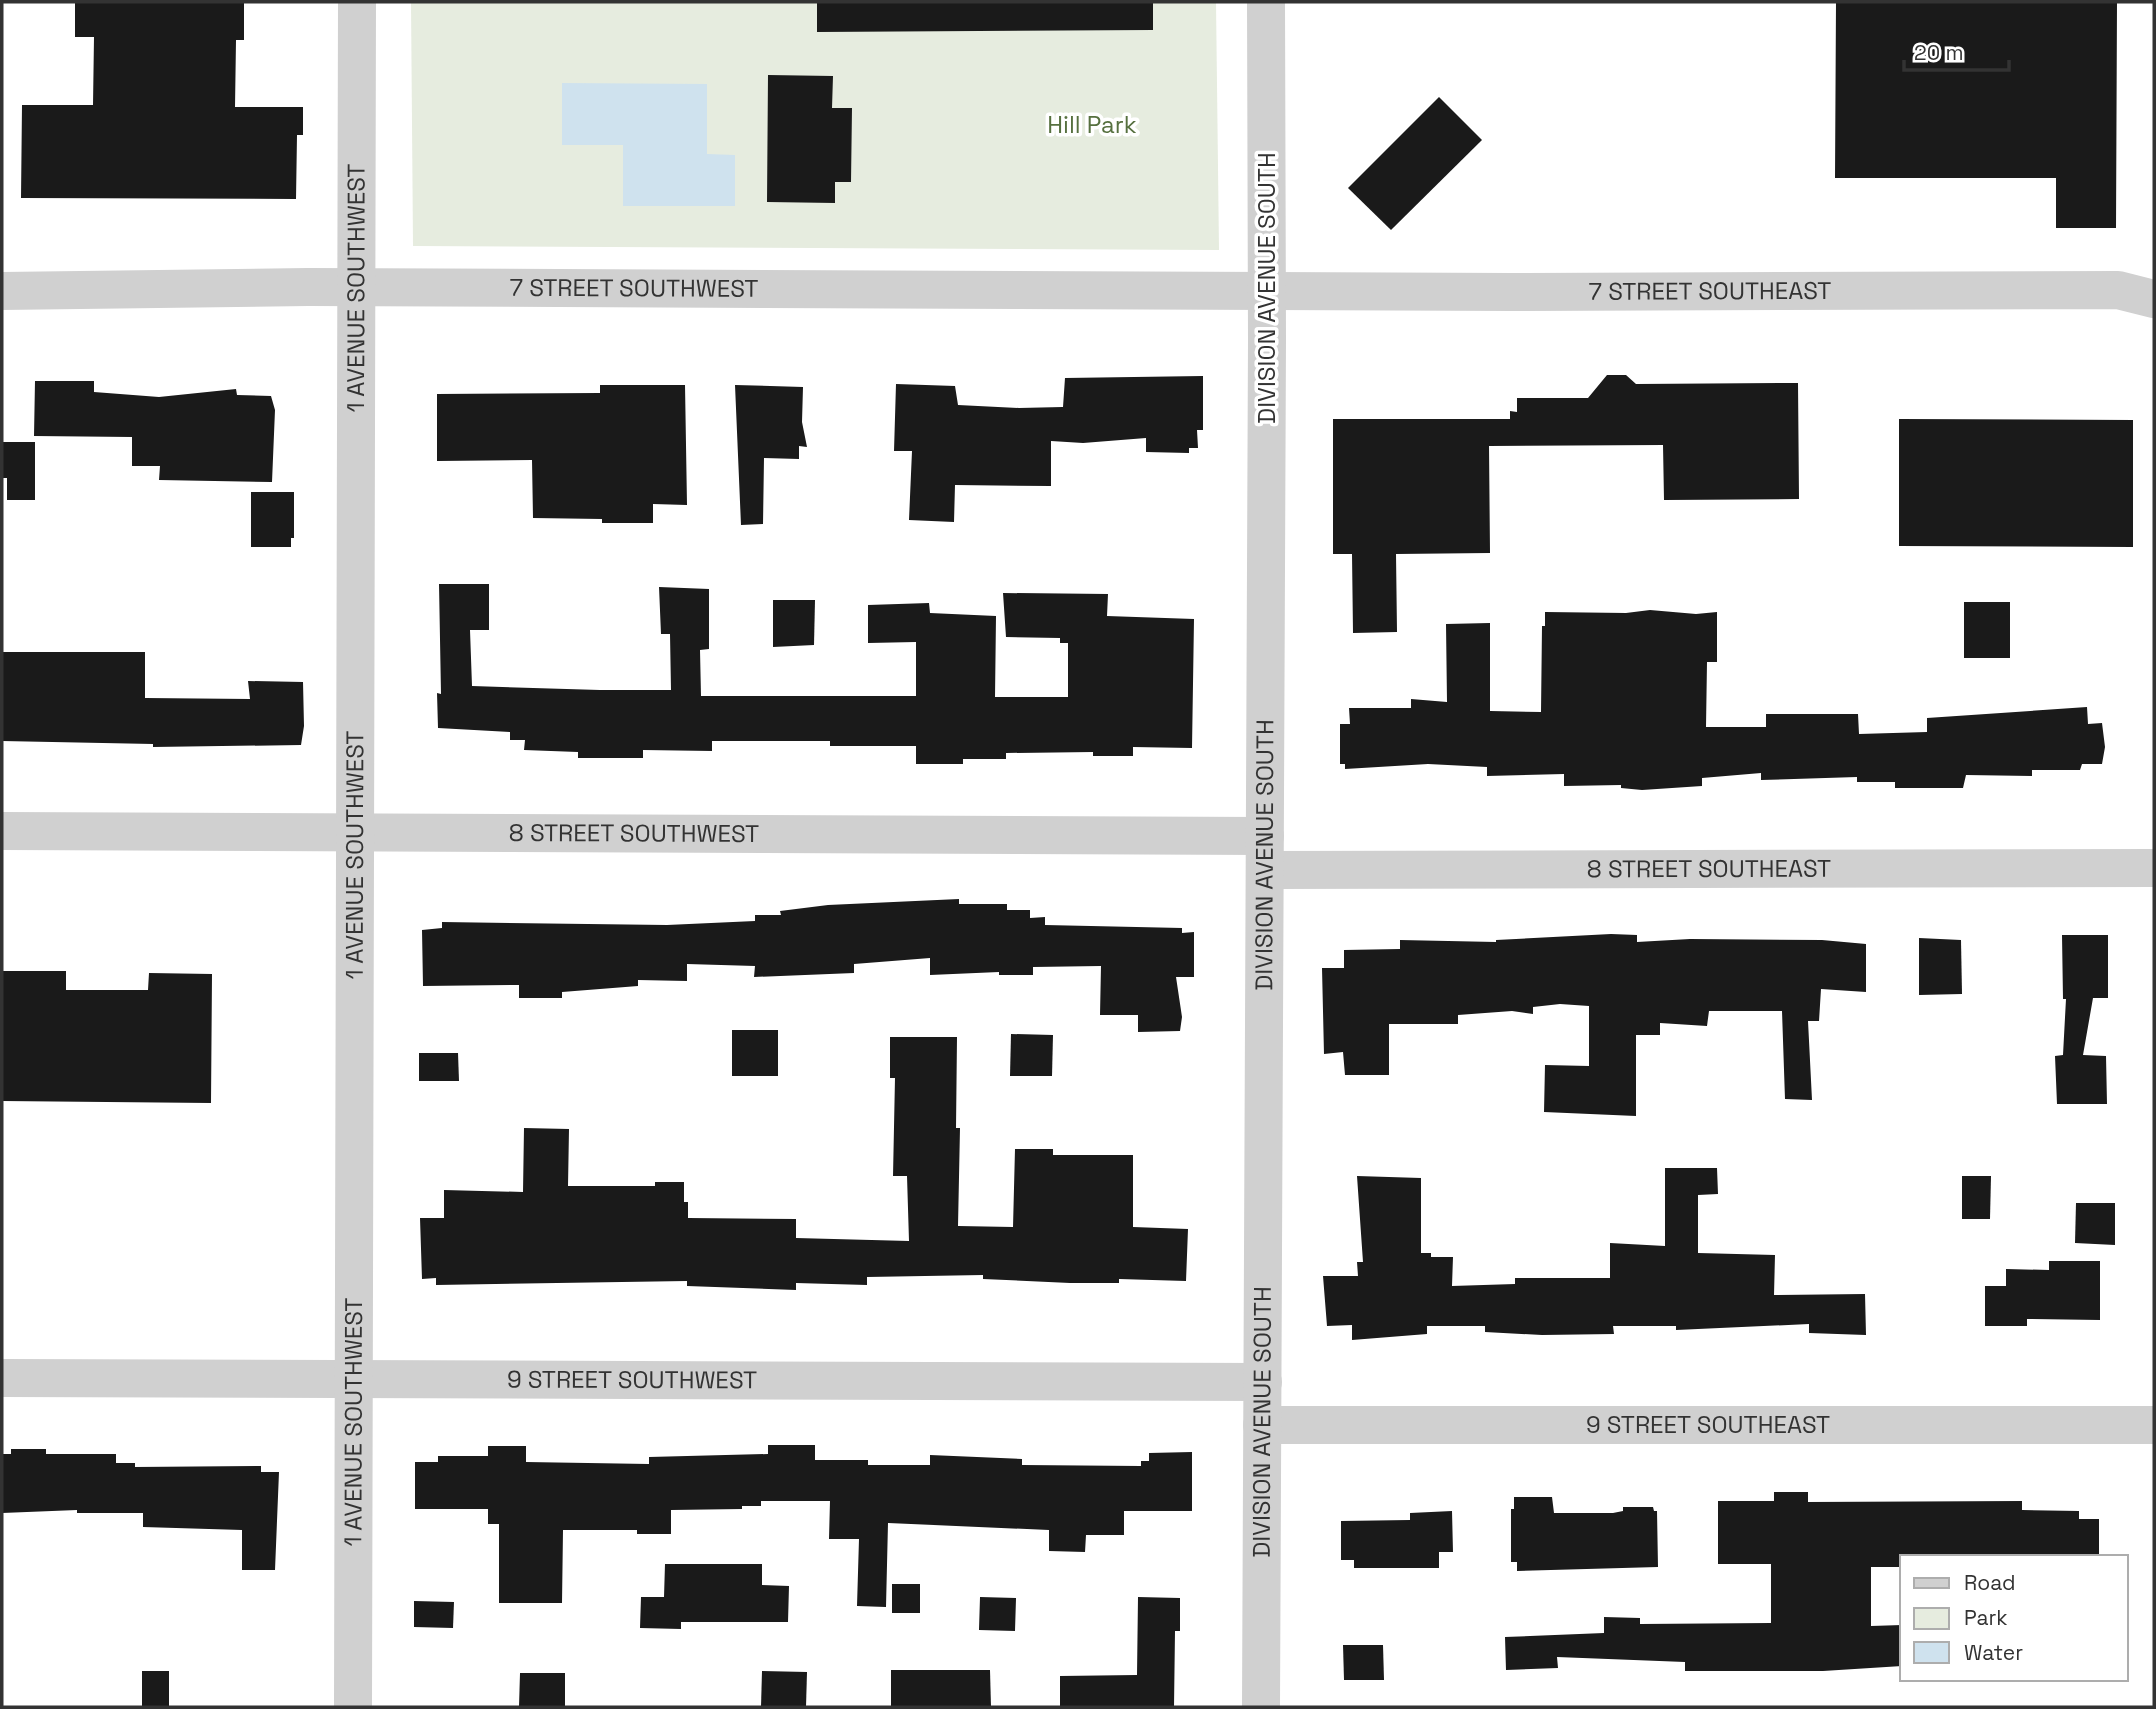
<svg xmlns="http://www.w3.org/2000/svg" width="2156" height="1709" font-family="'Space Grotesk',sans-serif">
	<rect width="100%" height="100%" fill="#fff"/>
	<polygon fill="#e6ecdf" points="411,2 1216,2 1219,250 413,246"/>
	<polygon fill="#cfe2ee" points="562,83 707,84 707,154 735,155 735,206 623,206 623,145 562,145"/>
	<g fill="#1a1a1a">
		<polygon points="75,2 244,2 244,40 236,40 235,107 303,107 303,135 297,135 296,199 21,198 22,105 93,105 94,37 75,37"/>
		<polygon points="817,2 1153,2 1153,30 817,32"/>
		<polygon points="1836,2 2117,2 2116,228 2056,228 2056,178 1835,178"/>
		<polygon points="768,75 833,76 832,108 852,108 851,182 835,182 835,203 767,202"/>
		<polygon points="1439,97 1482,140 1391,230 1348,188"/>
		<polygon points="1607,375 1626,375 1636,384 1798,383 1799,499 1664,500 1663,445 1489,446 1490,553 1396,554 1397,632 1353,633 1352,554 1333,554 1333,419 1510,419 1510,411 1517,412 1517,398 1588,398"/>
		<polygon points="1203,376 1203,430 1197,430 1198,448 1189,448 1189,453 1146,452 1146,438 1083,443 1051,441 1051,486 955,485 954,522 909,520 912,451 894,451 896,384 955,386 958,405 1019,408 1063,407 1065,378"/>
		<polygon points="35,381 94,381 94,392 159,397 236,389 237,395 271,396 275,410 272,482 159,480 160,466 132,466 132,437 34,436"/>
		<polygon points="600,385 685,385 687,505 653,504 653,523 602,523 602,519 533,518 532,460 437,461 437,394 600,393"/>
		<polygon points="735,385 803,387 802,422 807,447 799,446 799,459 764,458 763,524 741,525"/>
		<polygon points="1899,419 2133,420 2133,547 1899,546"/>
		<polygon points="2,442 35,442 35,500 7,500 7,478 2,478"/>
		<polygon points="251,492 294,492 294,538 291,538 291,547 251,547"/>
		<polygon points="439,584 489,584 489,630 470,630 472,686 600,690 671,690 670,634 661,634 659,587 709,589 709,649 700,650 701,696 916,696 916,642 868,643 868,605 929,603 930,613 996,616 995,697 1068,697 1068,643 1060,643 1060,638 1006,637 1003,593 1108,594 1107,616 1194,619 1192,748 1133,747 1133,756 1093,756 1093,752 1006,753 1006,759 963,759 963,764 916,764 916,746 830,746 830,741 712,741 712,751 643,750 643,758 578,758 578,752 524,750 525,740 510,740 510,732 438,728 437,693 441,694"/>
		<polygon points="773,600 815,600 814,645 773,647"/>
		<rect x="1964" y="602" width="46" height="56"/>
		<polygon points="1650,610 1696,614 1717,612 1717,662 1707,662 1706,727 1766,727 1766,714 1858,714 1859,734 1927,732 1927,718 2087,707 2088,724 2102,723 2105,747 2102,764 2082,764 2080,770 2032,770 2032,776 1966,775 1963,788 1895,788 1895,782 1857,782 1857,777 1761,780 1761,773 1702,778 1702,786 1642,790 1621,788 1621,785 1564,786 1564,774 1487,776 1487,767 1428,764 1345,769 1345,764 1340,764 1340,724 1350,724 1349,708 1411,708 1411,699 1447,702 1446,624 1490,623 1490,711 1541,712 1542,626 1545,626 1545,612 1626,613"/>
		<polygon points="2,652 145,652 145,698 250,699 248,681 303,682 304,726 301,745 153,747 153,744 2,741"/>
		<polygon points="959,899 959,904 1007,904 1007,910 1030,910 1030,918 1045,917 1045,925 1182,928 1182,933 1194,932 1194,977 1176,977 1182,1017 1180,1031 1138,1032 1138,1015 1100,1015 1101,966 1033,967 1033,975 999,975 999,972 930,975 930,958 854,964 854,973 754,977 755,966 687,964 687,981 638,980 638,986 562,992 562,998 519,998 519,985 423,986 422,930 442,928 442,922 667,925 755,921 755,915 781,915 780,911 828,905"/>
		<polygon points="1611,934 1637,935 1637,942 1690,939 1822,940 1866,944 1866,992 1821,989 1819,1021 1808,1021 1812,1100 1785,1099 1782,1011 1709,1011 1707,1026 1660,1023 1660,1035 1636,1035 1636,1116 1544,1112 1545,1065 1589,1066 1589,1006 1560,1004 1533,1007 1533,1014 1512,1011 1458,1015 1458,1024 1389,1024 1389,1075 1345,1075 1343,1052 1324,1054 1322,968 1344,968 1344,950 1400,949 1400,940 1496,942 1496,940"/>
		<polygon points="2062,935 2108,935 2108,998 2093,998 2083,1055 2106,1056 2107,1104 2057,1104 2055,1056 2063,1055 2066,999 2063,999"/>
		<polygon points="1919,938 1961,940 1962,994 1919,995"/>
		<polygon points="2,971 66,971 66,990 148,990 149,973 212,974 211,1103 2,1101"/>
		<rect x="732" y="1030" width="46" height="46"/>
		<polygon points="1011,1034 1053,1035 1052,1076 1010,1076"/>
		<polygon points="890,1037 957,1037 956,1128 960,1128 958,1226 1013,1227 1015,1149 1053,1149 1053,1155 1133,1155 1133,1227 1188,1229 1186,1281 1119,1279 1119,1283 1070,1283 983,1279 983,1275 867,1277 867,1285 796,1283 796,1290 687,1286 687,1281 436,1285 436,1278 422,1279 420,1218 444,1218 444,1190 523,1192 524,1128 569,1129 568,1186 655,1186 655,1182 684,1182 684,1202 688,1202 688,1218 796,1219 796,1238 909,1241 907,1176 893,1176 895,1078 890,1078"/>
		<polygon points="419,1053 458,1053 459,1081 419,1081"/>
		<polygon points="1665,1168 1717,1168 1718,1194 1698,1195 1698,1253 1775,1255 1774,1295 1865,1294 1866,1335 1809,1333 1809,1324 1676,1330 1676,1326 1613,1326 1614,1334 1542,1335 1485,1332 1485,1326 1427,1326 1427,1334 1352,1340 1352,1325 1327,1326 1323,1276 1358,1276 1357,1262 1363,1262 1357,1176 1421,1178 1421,1253 1431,1253 1431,1257 1453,1257 1452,1286 1515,1284 1515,1278 1610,1278 1610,1243 1665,1246"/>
		<polygon points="1962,1176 1991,1176 1990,1219 1962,1219"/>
		<polygon points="2076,1203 2115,1203 2115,1245 2075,1243"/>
		<polygon points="2049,1261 2100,1261 2100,1320 2027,1319 2027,1326 1985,1326 1985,1286 2006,1286 2006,1269 2049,1270"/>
		<polygon points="768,1445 815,1445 815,1460 868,1460 868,1465 930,1465 930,1455 1022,1459 1022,1465 1141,1466 1141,1461 1149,1461 1149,1453 1192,1452 1192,1511 1124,1511 1124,1535 1086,1535 1085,1552 1049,1551 1049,1530 888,1523 886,1607 857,1606 859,1539 829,1539 830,1501 761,1501 761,1506 742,1506 742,1509 671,1510 671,1534 637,1534 637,1530 563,1530 562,1603 499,1603 499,1524 488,1524 488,1509 415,1509 415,1462 438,1462 438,1456 488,1456 488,1446 526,1446 526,1462 649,1464 649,1457 768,1454"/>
		<polygon points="11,1449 46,1449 46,1454 116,1454 116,1463 135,1463 135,1467 261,1466 261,1472 279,1472 275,1570 242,1570 242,1530 143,1527 143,1513 77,1513 77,1510 2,1513 2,1454 11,1454"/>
		<polygon points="1774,1492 1808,1492 1808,1502 2022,1501 2022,1510 2079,1511 2079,1519 2099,1519 2099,1557 1902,1557 1902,1567 1871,1567 1871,1626 1902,1625 1902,1666 1823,1671 1685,1671 1685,1662 1557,1657 1558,1668 1506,1670 1505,1637 1604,1633 1604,1617 1640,1618 1640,1624 1771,1623 1771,1564 1718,1564 1718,1501 1774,1501"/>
		<polygon points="1514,1497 1552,1497 1554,1513 1613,1513 1623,1511 1623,1507 1653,1507 1654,1511 1657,1511 1658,1567 1517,1571 1517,1562 1511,1562 1511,1509 1514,1509"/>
		<polygon points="1452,1511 1453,1552 1439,1552 1439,1568 1354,1568 1354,1560 1341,1560 1341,1521 1410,1520 1410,1513"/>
		<polygon points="665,1564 762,1564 762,1585 789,1586 788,1622 681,1622 681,1629 640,1628 641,1597 664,1597"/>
		<rect x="892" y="1584" width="28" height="29"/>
		<polygon points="980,1597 1016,1598 1015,1631 979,1630"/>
		<polygon points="1138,1597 1180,1598 1180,1631 1175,1631 1174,1707 1060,1707 1060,1676 1137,1675"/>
		<polygon points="414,1601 454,1602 453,1628 414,1627"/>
		<polygon points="1343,1645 1383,1645 1384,1680 1344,1680"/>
		<polygon points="891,1670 990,1670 991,1707 891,1707"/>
		<rect x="142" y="1671" width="27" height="36"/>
		<polygon points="762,1671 807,1672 806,1707 761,1707"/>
		<polygon points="520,1673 565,1673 565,1707 519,1707"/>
	</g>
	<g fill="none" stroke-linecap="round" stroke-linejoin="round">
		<g stroke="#d0d0d0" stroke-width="38">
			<path id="s1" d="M2,291l306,-4 1203,5 607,-2 36,9"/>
			<path id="s2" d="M2,831l1263,5"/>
			<path id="s3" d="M1265,870l889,-2"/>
			<path id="s4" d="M2,1378l1261,4"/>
			<path id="s5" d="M1262,1425h892"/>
			<path id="s6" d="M353,1707l4,-1705"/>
			<path id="s7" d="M1261,1707l6,-1367 -1,-338"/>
		</g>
	</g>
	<g text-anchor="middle" stroke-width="7" stroke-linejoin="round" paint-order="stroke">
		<g font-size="24" fill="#56703f" stroke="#fff">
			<text x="1092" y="133">Hill Park</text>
		</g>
		<g font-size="24" fill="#333" stroke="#fff">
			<text dy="8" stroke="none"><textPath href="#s6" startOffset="1419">1 AVENUE SOUTHWEST</textPath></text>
			<text dy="8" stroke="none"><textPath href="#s1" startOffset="632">7 STREET SOUTHWEST</textPath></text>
			<text transform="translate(1267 288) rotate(-90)" y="8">DIVISION AVENUE SOUTH</text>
			<text dy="8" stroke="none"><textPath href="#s1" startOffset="1708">7 STREET SOUTHEAST</textPath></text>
			<text dy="8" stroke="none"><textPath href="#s2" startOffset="632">8 STREET SOUTHWEST</textPath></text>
			<text dy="8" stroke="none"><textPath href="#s7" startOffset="852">DIVISION AVENUE SOUTH</textPath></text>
			<text dy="8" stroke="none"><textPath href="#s6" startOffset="852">1 AVENUE SOUTHWEST</textPath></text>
			<text dy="8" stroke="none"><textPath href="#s3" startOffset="444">8 STREET SOUTHEAST</textPath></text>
			<text dy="8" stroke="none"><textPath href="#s4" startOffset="630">9 STREET SOUTHWEST</textPath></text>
			<text dy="8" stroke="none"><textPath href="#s6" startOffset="285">1 AVENUE SOUTHWEST</textPath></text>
			<text dy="8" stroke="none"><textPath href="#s7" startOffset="285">DIVISION AVENUE SOUTH</textPath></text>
			<text dy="8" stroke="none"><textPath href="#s5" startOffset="446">9 STREET SOUTHEAST</textPath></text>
		</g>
	</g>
	<rect width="2156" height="1709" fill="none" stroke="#333333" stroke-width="7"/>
	<rect x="1900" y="1555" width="228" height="126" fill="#ffffff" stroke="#adadad" stroke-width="2"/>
	<rect x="1914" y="1578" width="35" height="10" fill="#d0d0d0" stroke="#adadad" stroke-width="2"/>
	<text x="1964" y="1590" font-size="21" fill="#333333">Road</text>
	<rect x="1914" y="1608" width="35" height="21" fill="#e6ecdf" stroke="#adadad" stroke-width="2"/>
	<text x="1964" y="1625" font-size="21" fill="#333333">Park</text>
	<rect x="1914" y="1642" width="35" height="21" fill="#cfe2ee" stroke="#adadad" stroke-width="2"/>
	<text x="1964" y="1660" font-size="21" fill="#333333">Water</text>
	<path d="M1904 60v10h105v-10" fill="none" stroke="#333333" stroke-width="3.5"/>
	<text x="1914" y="60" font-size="21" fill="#333333" stroke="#ffffff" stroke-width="5" paint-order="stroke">20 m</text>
</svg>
